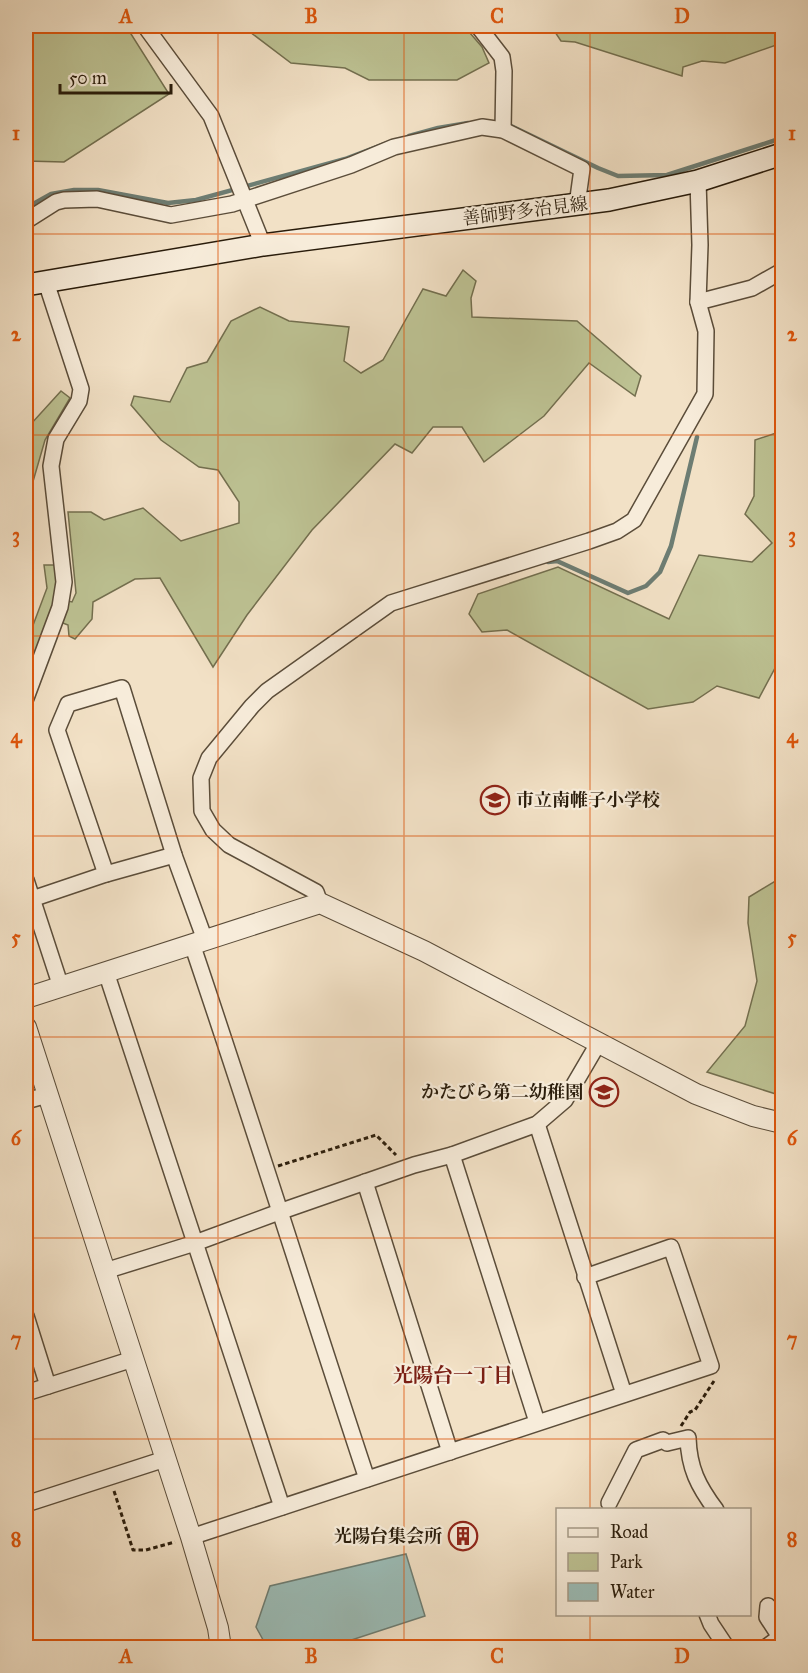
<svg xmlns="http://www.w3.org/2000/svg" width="808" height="1673" font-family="'IM FELL Great Primer','Noto Serif JP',serif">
	<rect width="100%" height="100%" fill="#f2e1c6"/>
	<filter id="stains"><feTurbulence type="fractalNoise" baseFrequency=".00333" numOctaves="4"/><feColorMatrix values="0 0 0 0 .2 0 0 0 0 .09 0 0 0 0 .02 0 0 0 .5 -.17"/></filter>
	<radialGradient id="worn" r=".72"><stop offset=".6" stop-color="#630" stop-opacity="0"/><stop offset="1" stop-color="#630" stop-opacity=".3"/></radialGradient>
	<g fill="#bdc293" stroke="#736f4f" stroke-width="1.5">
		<polygon points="26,26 126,26 169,94 64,162 26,161"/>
		<polygon points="242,26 464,26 482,47 489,63 457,80 369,80 345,68 291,63"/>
		<polygon points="551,26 782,26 782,43 725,63 702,61 683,67 682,76 575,42 561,41"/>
		<polygon points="463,270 476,281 471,298 472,317 577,321 641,376 635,396 589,363 544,416 484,462 462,427 433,427 412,453 395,444 312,530 247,615 213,667 160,578 135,579 93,602 92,619 75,639 69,636 68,625 53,619 30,662 26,658 26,644 47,588 44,565 58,565 59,599 72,602 76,593 68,512 91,512 104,520 143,508 181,541 239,523 239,502 218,470 199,467 161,440 131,405 134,396 170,402 187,368 207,362 231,321 260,307 289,321 349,327 344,361 361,373 383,360 423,289 446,296"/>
		<polygon points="61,391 70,398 45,440 30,492 26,493 26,423 31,424"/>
		<polygon points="782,431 782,655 759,698 717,686 693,702 648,709 507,630 482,632 469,614 478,594 558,567 669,619 699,555 752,562 772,543 745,514 754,496 755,440"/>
		<polygon points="782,877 782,1096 707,1072 745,1026 757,981 748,923 749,897"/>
	</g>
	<polygon fill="#9bbdb8" stroke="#6d7d73" stroke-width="1.5" points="406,1554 425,1616 330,1647 267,1647 256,1627 270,1586"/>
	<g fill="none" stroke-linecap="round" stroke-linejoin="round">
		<g stroke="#6d7d73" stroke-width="4.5">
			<polyline points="511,126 598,168 618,176 667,175 776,140 780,113 780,76 782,74"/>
			<polyline points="409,136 438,128 468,123"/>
			<polyline points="26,208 51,194 74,190 98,190 168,203 196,200 345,159 387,143"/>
			<polyline points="547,558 548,562 557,561 628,593 646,586 660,572 671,546 697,437"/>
		</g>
		<g stroke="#5b4d3a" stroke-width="18">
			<g id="minor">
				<polyline points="145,26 211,116 263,245"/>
				<polyline points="478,26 502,57 504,71 503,130"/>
				<polyline points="26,221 56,202 64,200 97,199 171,215 232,204 351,165 394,147 482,127 503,130 582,169 577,205"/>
				<polyline points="698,302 752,288 782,271"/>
				<polyline points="26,698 60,607 64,582 51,466 56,439 79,401 81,389 46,282"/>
				<polyline points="106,874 57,730 68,704 122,688 174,855 205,940"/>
				<polyline points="26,880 61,987"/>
				<polyline points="32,899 106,874 174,855"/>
				<polyline points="320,903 316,892 229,845 213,830 202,811 201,778 209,758 252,706 267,691 391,603 589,541 617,531 634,520 705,394 706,331 698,302 700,245 698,181"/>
				<path d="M192,944c60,177 116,357 175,535"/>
				<polyline points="106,972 282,1507"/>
				<polyline points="26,1101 47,1095"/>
				<polyline points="537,1124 624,1394"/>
				<polyline points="452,1155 537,1422"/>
				<polyline points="365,1182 450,1452"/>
				<polyline points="105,1271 195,1243 279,1212 414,1165 452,1155 537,1124 565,1100 599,1042"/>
				<polyline points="26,1316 48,1386"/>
				<polyline points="26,1393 133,1359"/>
				<path d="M609,1503l27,-53 27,-10 4,3 21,-5c1,30 10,48 28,72"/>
				<polyline points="26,1504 165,1459"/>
				<polyline points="191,1537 711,1366 671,1247 585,1277"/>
				<polyline points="707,1614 711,1624 727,1648"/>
				<polyline points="765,1648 780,1637 767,1617 768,1606"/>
			</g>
		</g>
		<g stroke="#5b4d3a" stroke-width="22">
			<g id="tertiary">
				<polyline points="26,998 320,903 424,951 696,1094 753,1116 782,1123"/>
				<polyline points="26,1027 191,1537 218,1628 221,1648"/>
			</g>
		</g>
		<g stroke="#291c0b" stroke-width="24">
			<polyline id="secondary" points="26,285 263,245 609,200 698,181 782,154"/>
		</g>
		<g stroke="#291c0b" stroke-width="3" stroke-dasharray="4.5 3" stroke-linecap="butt">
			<polyline points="278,1166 376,1135 396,1155"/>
			<polyline points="681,1426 690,1412 695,1410 714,1381"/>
			<polyline points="114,1491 133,1550 146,1550 175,1542"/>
		</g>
		<use href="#minor" stroke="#f7ecda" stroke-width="15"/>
		<use href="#tertiary" stroke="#f7ecda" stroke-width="20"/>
		<use href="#secondary" stroke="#f7ecda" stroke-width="21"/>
	</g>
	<path fill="none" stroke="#de560c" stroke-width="1.5" stroke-opacity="0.55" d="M218,26v1622M404,26v1622M590,26v1484M26,234h756M26,435h756M26,636h756M26,836h756M26,1037h756M26,1238h756M26,1439h756M590,1614v34"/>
	<defs>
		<g id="school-ring" transform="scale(1.5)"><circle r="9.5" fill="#f7ecda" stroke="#8f2418" stroke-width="1.5"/><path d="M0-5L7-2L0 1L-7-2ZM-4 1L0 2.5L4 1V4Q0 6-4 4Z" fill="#8f2418"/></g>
		<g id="building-ring" transform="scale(1.5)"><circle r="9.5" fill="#f7ecda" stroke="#8f2418" stroke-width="1.5"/><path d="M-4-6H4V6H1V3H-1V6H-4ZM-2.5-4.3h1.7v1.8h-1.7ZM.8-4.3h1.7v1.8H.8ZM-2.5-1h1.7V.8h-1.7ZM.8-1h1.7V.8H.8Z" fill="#8f2418"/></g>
	</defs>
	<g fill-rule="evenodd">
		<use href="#school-ring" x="495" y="800"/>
		<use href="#school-ring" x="604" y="1092"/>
		<use href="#building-ring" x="463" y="1536"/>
	</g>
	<g text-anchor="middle" stroke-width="4.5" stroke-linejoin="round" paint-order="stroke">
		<g font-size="18" fill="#291c0b" stroke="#f7ecda">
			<text transform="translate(525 211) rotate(-7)" y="6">善師野多治見線</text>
		</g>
		<g font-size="18" font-weight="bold" fill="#291c0b" stroke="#f7ecda" text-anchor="end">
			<text x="516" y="806" text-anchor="start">市立南帷子小学校</text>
			<text x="583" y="1098">かたびら第二幼稚園</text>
			<text x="442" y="1542">光陽台集会所</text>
		</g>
		<g font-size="20" font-weight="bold" fill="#7a1f14" stroke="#f7ecda">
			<text x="453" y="1382">光陽台一丁目</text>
		</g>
	</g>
	<rect width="808" height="1673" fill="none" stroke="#f2e1c6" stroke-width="66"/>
	<rect x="556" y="1508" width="195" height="108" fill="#f7ecda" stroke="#a59987" stroke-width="1.5"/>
	<rect x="568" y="1528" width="30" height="9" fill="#f7ecda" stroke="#a59987" stroke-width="1.5"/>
	<text x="610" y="1538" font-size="18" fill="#291c0b">Road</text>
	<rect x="568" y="1553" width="30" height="18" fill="#bdc293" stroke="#a59987" stroke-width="1.5"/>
	<text x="610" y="1568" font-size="18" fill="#291c0b">Park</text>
	<rect x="568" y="1583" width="30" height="18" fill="#9bbdb8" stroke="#a59987" stroke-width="1.5"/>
	<text x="610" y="1598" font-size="18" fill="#291c0b">Water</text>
	<path d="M60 84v9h111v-9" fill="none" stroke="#291c0b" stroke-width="3"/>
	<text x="69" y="84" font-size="18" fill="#291c0b" stroke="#f7ecda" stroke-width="4.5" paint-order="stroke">50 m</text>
	<rect x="33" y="33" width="742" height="1607" fill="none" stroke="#de560c" stroke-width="2"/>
	<g font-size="20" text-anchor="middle" font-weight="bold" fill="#de560c">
		<text x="126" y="23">A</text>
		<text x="311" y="23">B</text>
		<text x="497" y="23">C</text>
		<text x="682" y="23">D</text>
		<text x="16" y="140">1</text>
		<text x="792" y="140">1</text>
		<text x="16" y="341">2</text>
		<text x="792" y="341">2</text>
		<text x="16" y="542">3</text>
		<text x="792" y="542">3</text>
		<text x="16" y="743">4</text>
		<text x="792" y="743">4</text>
		<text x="16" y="944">5</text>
		<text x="792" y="944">5</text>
		<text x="16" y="1145">6</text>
		<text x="792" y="1145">6</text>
		<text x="16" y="1346">7</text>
		<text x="792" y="1346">7</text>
		<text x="16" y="1546">8</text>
		<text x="792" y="1546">8</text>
		<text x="126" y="1663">A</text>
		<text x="311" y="1663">B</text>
		<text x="497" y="1663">C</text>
		<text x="682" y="1663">D</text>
	</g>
	<rect width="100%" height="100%" filter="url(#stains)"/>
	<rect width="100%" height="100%" fill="url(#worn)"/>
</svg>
